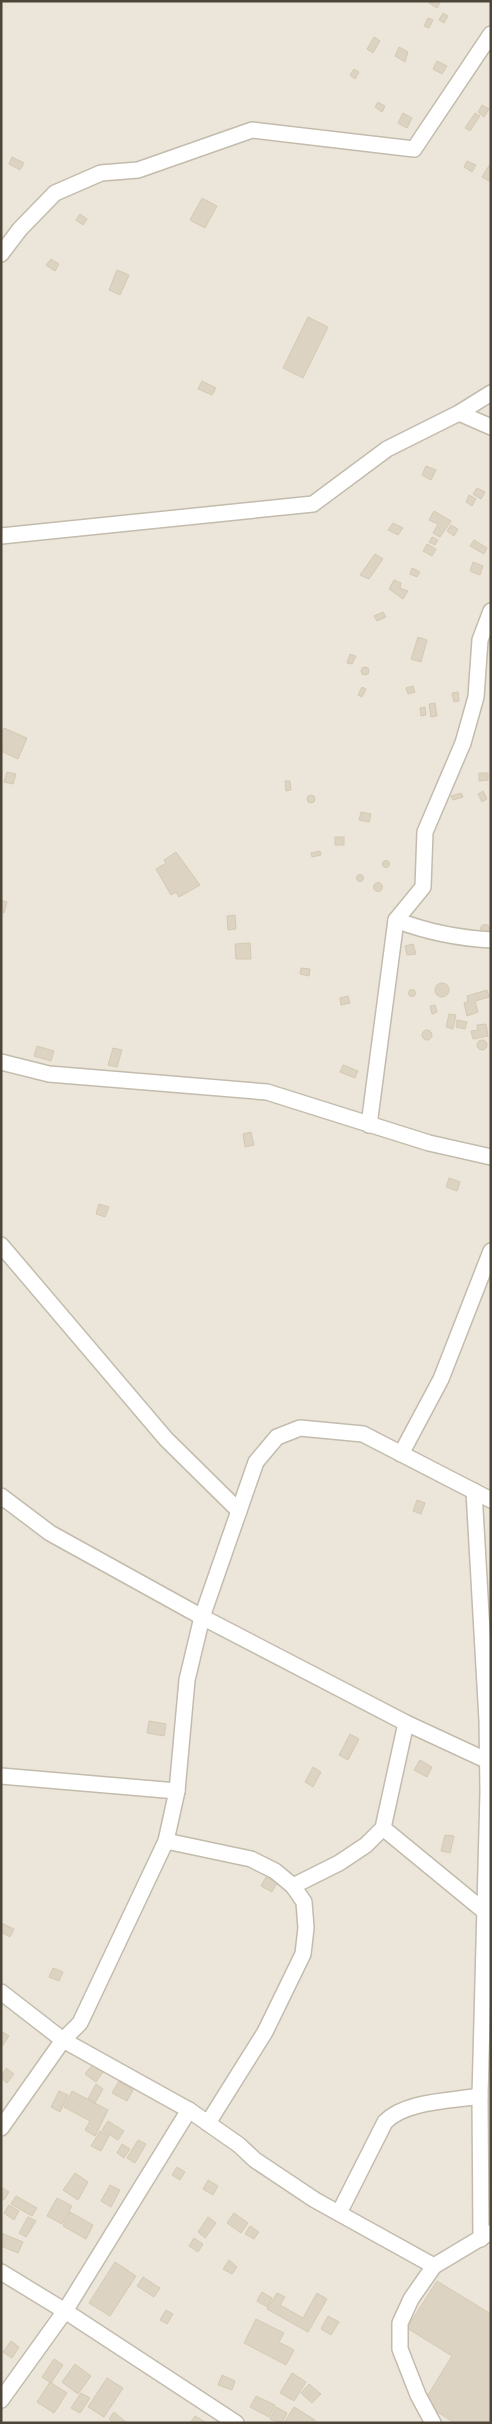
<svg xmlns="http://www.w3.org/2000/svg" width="492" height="2424" font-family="'Exo 2',sans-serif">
	<rect width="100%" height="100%" fill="#f7f4eb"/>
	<rect fill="#ebe6d9" x="1" y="1" width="490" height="2422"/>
	<g fill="#ddd3c2" stroke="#d5c9b2">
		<polygon points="430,1 441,1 437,8 429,3"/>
		<polygon points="443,13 448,16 444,23 439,20"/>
		<polygon points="428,18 433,20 429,28 424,26"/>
		<polygon points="374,37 380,41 373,53 367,49"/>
		<polygon points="399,47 408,52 405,62 395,56"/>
		<polygon points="437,61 447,66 442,74 433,69"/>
		<polygon points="354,69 359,72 355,79 350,75"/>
		<polygon points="378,102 385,106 382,112 375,107"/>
		<polygon points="482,105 489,109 484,117 478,112"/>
		<polygon points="403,113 412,118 407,128 398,123"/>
		<polygon points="475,113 480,116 470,131 465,128"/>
		<polygon points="12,157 24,163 20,170 9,164"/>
		<polygon points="467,161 476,165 472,172 464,167"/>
		<polygon points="490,164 491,164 491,182 482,177"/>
		<polygon points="202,198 217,206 205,228 190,220"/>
		<polygon points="80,214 87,219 83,225 76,220"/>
		<polygon points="51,259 59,264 55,271 46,265"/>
		<polygon points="117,270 129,275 120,295 109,290"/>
		<polygon points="308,317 328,327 303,378 283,368"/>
		<polygon points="202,381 216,388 212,395 198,389"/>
		<polygon points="426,466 436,470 431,480 422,475"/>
		<polygon points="477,488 485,492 481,499 473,494"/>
		<polygon points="469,495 476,499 472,506 466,502"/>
		<polygon points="434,511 451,521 440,537 433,533 438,524 429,520"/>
		<polygon points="393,523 403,528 398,535 388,530"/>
		<polygon points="451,525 458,529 454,536 447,531"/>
		<polygon points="432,537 438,540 435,545 429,542"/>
		<polygon points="474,540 487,548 484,554 470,546"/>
		<polygon points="427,544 436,549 432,556 423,551"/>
		<polygon points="375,554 383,559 369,579 360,575"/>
		<polygon points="473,562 483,566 480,575 470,571"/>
		<polygon points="412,568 420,572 417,577 410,574"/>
		<polygon points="394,580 401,583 400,588 408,591 403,599 389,589"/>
		<polygon points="383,612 386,617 377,621 374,616"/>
		<polygon points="418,637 427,640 421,662 411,659"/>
		<polygon points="350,654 356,656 352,664 347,663"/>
		<circle cx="365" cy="671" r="4"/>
		<polygon points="413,686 415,692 408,694 406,688"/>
		<polygon points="362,687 366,689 362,697 358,695"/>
		<polygon points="458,692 459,701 454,702 452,693"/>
		<polygon points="435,703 437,716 431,717 429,704"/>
		<polygon points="425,707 426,715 421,716 420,708"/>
		<polygon points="4,728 27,738 18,759 1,751 1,735"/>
		<polygon points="7,772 16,774 13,784 4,782"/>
		<polygon points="479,773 488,773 488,780 479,781"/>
		<polygon points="285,781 290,781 291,790 286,791"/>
		<polygon points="483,791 487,799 482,802 478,794"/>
		<polygon points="461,793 463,797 453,800 451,796"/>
		<circle cx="311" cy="799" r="4"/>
		<polygon points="361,812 371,814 369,822 359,820"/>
		<rect x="335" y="837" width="9" height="8"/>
		<polygon points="320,851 321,855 312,857 311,853"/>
		<polygon points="176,852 200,885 179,897 176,892 171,895 156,869 166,863 164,860"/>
		<circle cx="386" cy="864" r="3.5"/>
		<circle cx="360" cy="878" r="3.5"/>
		<circle cx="378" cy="887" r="4.5"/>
		<polygon points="1,900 7,902 4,913 1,912"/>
		<polygon points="235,915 236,929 228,930 227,916"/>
		<circle cx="485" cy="929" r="4.5"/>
		<polygon points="250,943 251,959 236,959 235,944"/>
		<polygon points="413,944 416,954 407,955 405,946"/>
		<polygon points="301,968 310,969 309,976 300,974"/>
		<circle cx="442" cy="990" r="7"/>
		<circle cx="412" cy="993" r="3.5"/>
		<polygon points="487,990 489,997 475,1001 478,1012 467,1016 464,1003 468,1002 467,996"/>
		<polygon points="348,996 350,1003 341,1005 340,998"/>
		<polygon points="435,1005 437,1012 432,1014 430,1006"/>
		<polygon points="449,1014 456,1015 453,1029 446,1027"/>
		<polygon points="457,1020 467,1022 465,1029 456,1027"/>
		<polygon points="486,1024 488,1036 473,1039 471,1031 478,1030 477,1025"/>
		<circle cx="427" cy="1035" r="5"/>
		<circle cx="482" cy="1045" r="5"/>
		<polygon points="37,1046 54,1051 51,1061 34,1056"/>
		<polygon points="113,1048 122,1050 117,1067 108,1065"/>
		<polygon points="343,1065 358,1071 355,1078 340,1072"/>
		<polygon points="251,1132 254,1145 245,1147 243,1134"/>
		<polygon points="449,1178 460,1182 457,1191 446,1187"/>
		<polygon points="99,1204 109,1207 105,1217 96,1214"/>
		<polygon points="417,1500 425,1503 421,1514 413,1511"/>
		<polygon points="149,1721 166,1724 164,1736 147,1733"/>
		<polygon points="350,1734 359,1739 348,1760 339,1755"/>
		<polygon points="420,1760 432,1767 427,1777 414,1770"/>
		<polygon points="313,1767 321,1772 313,1787 305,1782"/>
		<polygon points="445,1835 454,1836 450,1853 441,1851"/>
		<polygon points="266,1877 277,1883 272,1892 261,1886"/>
		<polygon points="1,1923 14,1929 10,1937 1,1932"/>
		<polygon points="53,1968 63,1972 59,1981 49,1977"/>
		<polygon points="1,2031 9,2036 1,2048"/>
		<polygon points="93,2064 103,2072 96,2082 85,2074"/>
		<polygon points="6,2068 14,2074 7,2083 1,2078"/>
		<polygon points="119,2081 133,2090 127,2101 112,2093"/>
		<polygon points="96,2084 103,2089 95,2103 88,2099"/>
		<polygon points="59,2091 68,2095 60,2112 51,2107"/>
		<polygon points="72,2091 108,2110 95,2136 85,2130 90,2121 64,2107"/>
		<polygon points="108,2121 124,2131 118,2140 102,2130"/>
		<polygon points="100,2131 109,2136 101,2151 91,2146"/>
		<polygon points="138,2140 146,2144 135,2163 127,2158"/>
		<polygon points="122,2144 130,2149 124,2158 117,2153"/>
		<polygon points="177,2167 185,2172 180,2180 172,2175"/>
		<polygon points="75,2173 88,2182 78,2200 63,2190"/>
		<polygon points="208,2180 218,2186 213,2195 203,2189"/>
		<polygon points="110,2185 120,2190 111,2207 101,2201"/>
		<polygon points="1,2187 9,2192 4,2200 1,2198"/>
		<polygon points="16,2196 37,2208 32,2216 11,2204"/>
		<polygon points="57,2198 72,2206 62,2224 47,2216"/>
		<polygon points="9,2205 19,2211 14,2220 4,2213"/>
		<polygon points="70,2212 93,2225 86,2239 63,2226"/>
		<polygon points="234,2213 248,2223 241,2233 227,2223"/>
		<polygon points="28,2217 36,2221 26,2237 19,2233"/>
		<polygon points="208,2217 216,2223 205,2238 198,2232"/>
		<polygon points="250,2226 259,2232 254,2239 245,2234"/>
		<polygon points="1,2233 23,2242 18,2253 1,2246"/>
		<polygon points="194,2238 203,2244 198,2252 189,2246"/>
		<polygon points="229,2260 237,2267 232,2274 223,2269"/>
		<polygon points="115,2262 136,2276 110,2316 89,2303"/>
		<polygon points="143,2277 160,2288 154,2297 137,2286"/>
		<polygon points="437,2281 491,2314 491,2423 455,2423 423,2403 452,2356 407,2328"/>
		<polygon points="262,2292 272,2298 267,2307 257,2301"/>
		<polygon points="277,2293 285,2297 280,2305 303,2318 317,2293 327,2299 308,2332 267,2309"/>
		<polygon points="166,2310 173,2314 167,2324 160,2320"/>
		<polygon points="328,2316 339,2322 331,2335 321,2329"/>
		<polygon points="256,2319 284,2333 279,2342 294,2350 286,2365 244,2343"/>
		<polygon points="11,2341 19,2347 12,2358 3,2352"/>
		<polygon points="54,2359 63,2365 51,2383 42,2377"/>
		<polygon points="75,2364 91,2376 78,2394 62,2382"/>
		<polygon points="292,2373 306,2382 294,2401 280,2393"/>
		<polygon points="222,2375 235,2381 232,2390 218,2385"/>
		<polygon points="107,2378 123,2388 104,2417 88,2407"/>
		<polygon points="50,2382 67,2393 54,2413 37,2402"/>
		<polygon points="309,2384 321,2394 312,2403 301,2393"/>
		<polygon points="81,2393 90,2398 80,2413 71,2408"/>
		<polygon points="256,2396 275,2405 269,2417 250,2407"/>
		<polygon points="276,2407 287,2413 282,2423 270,2419"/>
		<polygon points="294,2407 315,2420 313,2423 284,2423"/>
		<polygon points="114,2412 127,2423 113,2423 109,2419"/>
		<polygon points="195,2416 205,2422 205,2423 190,2423"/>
	</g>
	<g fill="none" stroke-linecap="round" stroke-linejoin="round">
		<g stroke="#c3bcad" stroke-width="18">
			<g id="street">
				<polyline points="1,254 20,229 55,193 101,173 138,170 252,130 414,149 491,34"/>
				<polyline points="459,413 491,393"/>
				<polyline points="1,536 313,504 387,449 459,413 491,427"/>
				<path d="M396,920c31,12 61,18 95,20"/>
				<polyline points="1,1062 49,1074 267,1092 429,1143 491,1157"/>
				<polyline points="369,1125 396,920 423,887 425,832 463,743 476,697 480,640 491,611"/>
				<polyline points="1,1245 166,1439 239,1511"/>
				<polyline points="401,1454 441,1379 491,1251"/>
				<polyline points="474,1491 487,1720 488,1792 480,2096 481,2239"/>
				<polyline points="1,1496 50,1533 202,1617 406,1723 488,1761"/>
				<polyline points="1,1776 177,1791"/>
				<polyline points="383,1828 484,1911"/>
				<polyline points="166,1841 251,1859 275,1871 293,1886 304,1902 306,1928 303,1954 265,2032 208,2123"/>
				<polyline points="293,1886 339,1863 366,1845 383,1828 406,1723"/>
				<polyline points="1,1992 63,2040 189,2110 239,2145 255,2160 315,2200 434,2266"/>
				<polyline points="1,2128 63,2040 80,2023 166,1841 177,1791 187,1680 202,1617 256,1462 277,1437 300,1428 363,1434 491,1500"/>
				<path d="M339,2213l46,-91c20,-21 65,-21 95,-26"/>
				<polyline points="1,2272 65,2311 236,2423"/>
				<polyline points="1,2400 65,2311 189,2110"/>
				<polyline points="433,2423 418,2395 400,2349 400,2323 411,2299 434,2266 489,2233"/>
			</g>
		</g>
		<use href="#street" stroke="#fff" stroke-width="15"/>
	</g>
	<rect width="492" height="2424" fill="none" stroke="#4c4538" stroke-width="5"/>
</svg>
